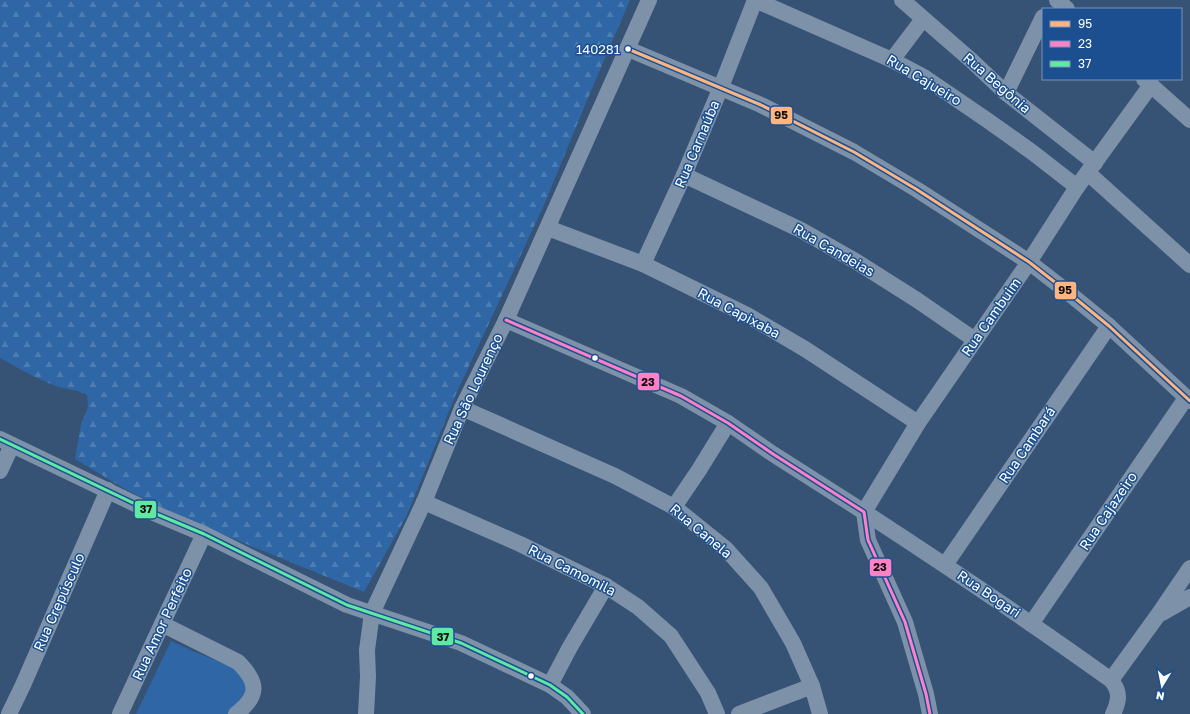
<svg xmlns="http://www.w3.org/2000/svg" width="1190" height="714" font-family="'Golos Text',sans-serif">
	<defs>
		<pattern id="forest-firs" width="22" height="20" patternUnits="userSpaceOnUse"><rect width="22" height="20" fill="#2f66a5"/><path d="M5 1l3.5 6h-7zM16 11l3.5 6h-7z" fill="#4e7db2"/></pattern>
	</defs>
	<rect width="100%" height="100%" fill="#365274"/>
	<polygon fill="#2f66a5" points="171,641 195,652 236,668 249,684 250,697 228,714 136,714"/>
	<path fill="url(#forest-firs)" d="M0,0h630l-40,93 -46,112 -88,189 -50,123 -42,75 -177,-72 -62,-31 -50,-30 6,-35 7,-17 -1,-12c-10,-6 -21,-5 -31,-9 -19,-7 -38,-18 -56,-28z"/>
	<g fill="none" stroke-linecap="round" stroke-linejoin="round">
		<g stroke="#7d92a8" stroke-width="16">
			<polyline points="755,0 892,60 924,77 987,120 1032,152 1077,187"/>
			<polyline points="902,0 972,61 1006,93 1095,163"/>
			<polyline points="1057,0 1067,9"/>
			<polyline points="628,49 761,105 854,152 916,189 1029,262 1070,294 1109,326 1190,401"/>
			<polyline points="892,60 923,19"/>
			<polyline points="1144,79 1190,120"/>
			<polyline points="1006,93 1043,17"/>
			<polyline points="1088,173 1190,265"/>
			<polyline points="684,175 801,230 857,262 917,300 975,340"/>
			<polyline points="548,228 643,264 747,315 805,349 918,423"/>
			<polyline points="643,264 684,175 721,87 755,0"/>
			<polyline points="506,320 681,396 728,423 773,454 864,512 868,540 905,622 926,694 930,714"/>
			<polyline points="462,408 615,476 674,507 726,549 761,588 793,643 812,686 820,714"/>
			<polyline points="0,439 154,513 204,534 347,605 461,643 550,685 567,697 583,714"/>
			<polyline points="0,471 12,445"/>
			<polyline points="424,502 520,544 606,586 638,607 671,636 708,693 717,714"/>
			<polyline points="674,507 699,470 728,423"/>
			<polyline points="945,565 1109,326"/>
			<polyline points="1162,613 1190,597"/>
			<path d="M162,624l76,38c20,20 22,33 -2,52"/>
			<polyline points="1031,624 1186,398"/>
			<polyline points="1111,680 1158,615 1190,568"/>
			<polyline points="550,685 570,647 606,586"/>
			<polyline points="9,714 23,685 108,490"/>
			<polyline points="120,714 204,534"/>
			<polyline points="366,714 368,677 367,650 372,613 424,502 462,408 506,320 649,0"/>
			<polyline points="739,714 812,686"/>
			<path d="M1113,714c6,-13 8,-22 -2,-34 -81,-58 -164,-114 -247,-168l54,-89 111,-161 48,-75 74,-102"/>
		</g>
		<g stroke="#1b4f8f" stroke-width="6">
			<polyline id="bus-1" points="628,49 761,105 854,152 916,189 1029,262 1070,294 1109,326 1190,401"/>
		</g>
		<g stroke="#1b4f8f" stroke-width="6">
			<polyline id="bus-2" points="506,320 681,396 728,423 773,454 864,512 868,540 905,622 926,694 930,714"/>
		</g>
		<g stroke="#1b4f8f" stroke-width="6">
			<polyline id="bus-3" points="0,439 154,513 204,534 347,605 461,643 550,685 567,697 583,714"/>
		</g>
		<use href="#bus-1" stroke="#ffb580" stroke-width="3"/>
		<use href="#bus-2" stroke="#ff80c5" stroke-width="3"/>
		<use href="#bus-3" stroke="#60e9a3" stroke-width="3"/>
	</g>
	<g fill="#fff" stroke="#1b4f8f" stroke-width="1.5">
		<circle cx="628" cy="49" r="3.5"/>
		<circle cx="595" cy="358" r="3.5"/>
		<circle cx="531" cy="676" r="3.5"/>
	</g>
	<g text-anchor="middle" stroke-width="3" stroke-linejoin="round" paint-order="stroke">
		<g font-size="13" fill="#fff" stroke="#1b4f8f" text-anchor="end">
			<text x="620" y="54">140281</text>
		</g>
		<g font-size="14" fill="#fff" stroke="#1b4f8f">
			<text transform="translate(924 80) rotate(31)" y="5">Rua Cajueiro</text>
			<text transform="translate(997 83) rotate(41)" y="5">Rua Begônia</text>
			<text transform="translate(697 144) rotate(-67)" y="5">Rua Carnaúba</text>
			<text transform="translate(834 250) rotate(30)" y="5">Rua Candeias</text>
			<text transform="translate(739 313) rotate(28)" y="5">Rua Capixaba</text>
			<text transform="translate(991 317) rotate(-55)" y="5">Rua Cambuim</text>
			<text transform="translate(473 389) rotate(-65)" y="5">Rua São Lourenço</text>
			<text transform="translate(1027 445) rotate(-56)" y="5">Rua Cambará</text>
			<text transform="translate(1108 511) rotate(-56)" y="5">Rua Cajazeiro</text>
			<text transform="translate(701 531) rotate(40)" y="5">Rua Canela</text>
			<text transform="translate(572 570) rotate(27)" y="5">Rua Camomila</text>
			<text transform="translate(989 594) rotate(34)" y="5">Rua Bogari</text>
			<text transform="translate(59 602) rotate(-66)" y="5">Rua Crepúsculo</text>
			<text transform="translate(162 624) rotate(-65)" y="5">Rua Amor Perfeito</text>
		</g>
	</g>
	<g stroke="#1b4f8f" stroke-width="1.5">
		<rect x="770" y="106" width="23" height="19" rx="4" fill="#ffb580"/>
		<rect x="1054" y="281" width="23" height="19" rx="4" fill="#ffb580"/>
		<rect x="637" y="372" width="23" height="19" rx="4" fill="#ff80c5"/>
		<rect x="134" y="500" width="23" height="19" rx="4" fill="#60e9a3"/>
		<rect x="869" y="558" width="23" height="19" rx="4" fill="#ff80c5"/>
		<rect x="431" y="627" width="23" height="19" rx="4" fill="#60e9a3"/>
	</g>
	<g font-size="11" text-anchor="middle" font-weight="bold" fill="#111">
		<text x="781" y="119">95</text>
		<text x="1065" y="294">95</text>
		<text x="648" y="386">23</text>
		<text x="146" y="513">37</text>
		<text x="880" y="571">23</text>
		<text x="443" y="641">37</text>
	</g>
	<rect x="1042" y="8" width="140" height="72" fill="#1b4f8f" stroke="#7695bc"/>
	<rect x="1050" y="21" width="20" height="6" fill="#ffb580" stroke="#7695bc"/>
	<text x="1078" y="28" font-size="12" fill="#ffffff">95</text>
	<rect x="1050" y="41" width="20" height="6" fill="#ff80c5" stroke="#7695bc"/>
	<text x="1078" y="48" font-size="12" fill="#ffffff">23</text>
	<rect x="1050" y="61" width="20" height="6" fill="#60e9a3" stroke="#7695bc"/>
	<text x="1078" y="68" font-size="12" fill="#ffffff">37</text>
	<g transform="translate(1162 686) rotate(190)" stroke="#1b4f8f" stroke-width="3" paint-order="stroke">
	<path d="M0-3L7 15L0 10L-7 15Z" fill="#ffffff"/>
	<text y="-6" font-size="11" font-weight="bold" text-anchor="middle" fill="#ffffff">N</text>
	</g>
</svg>
